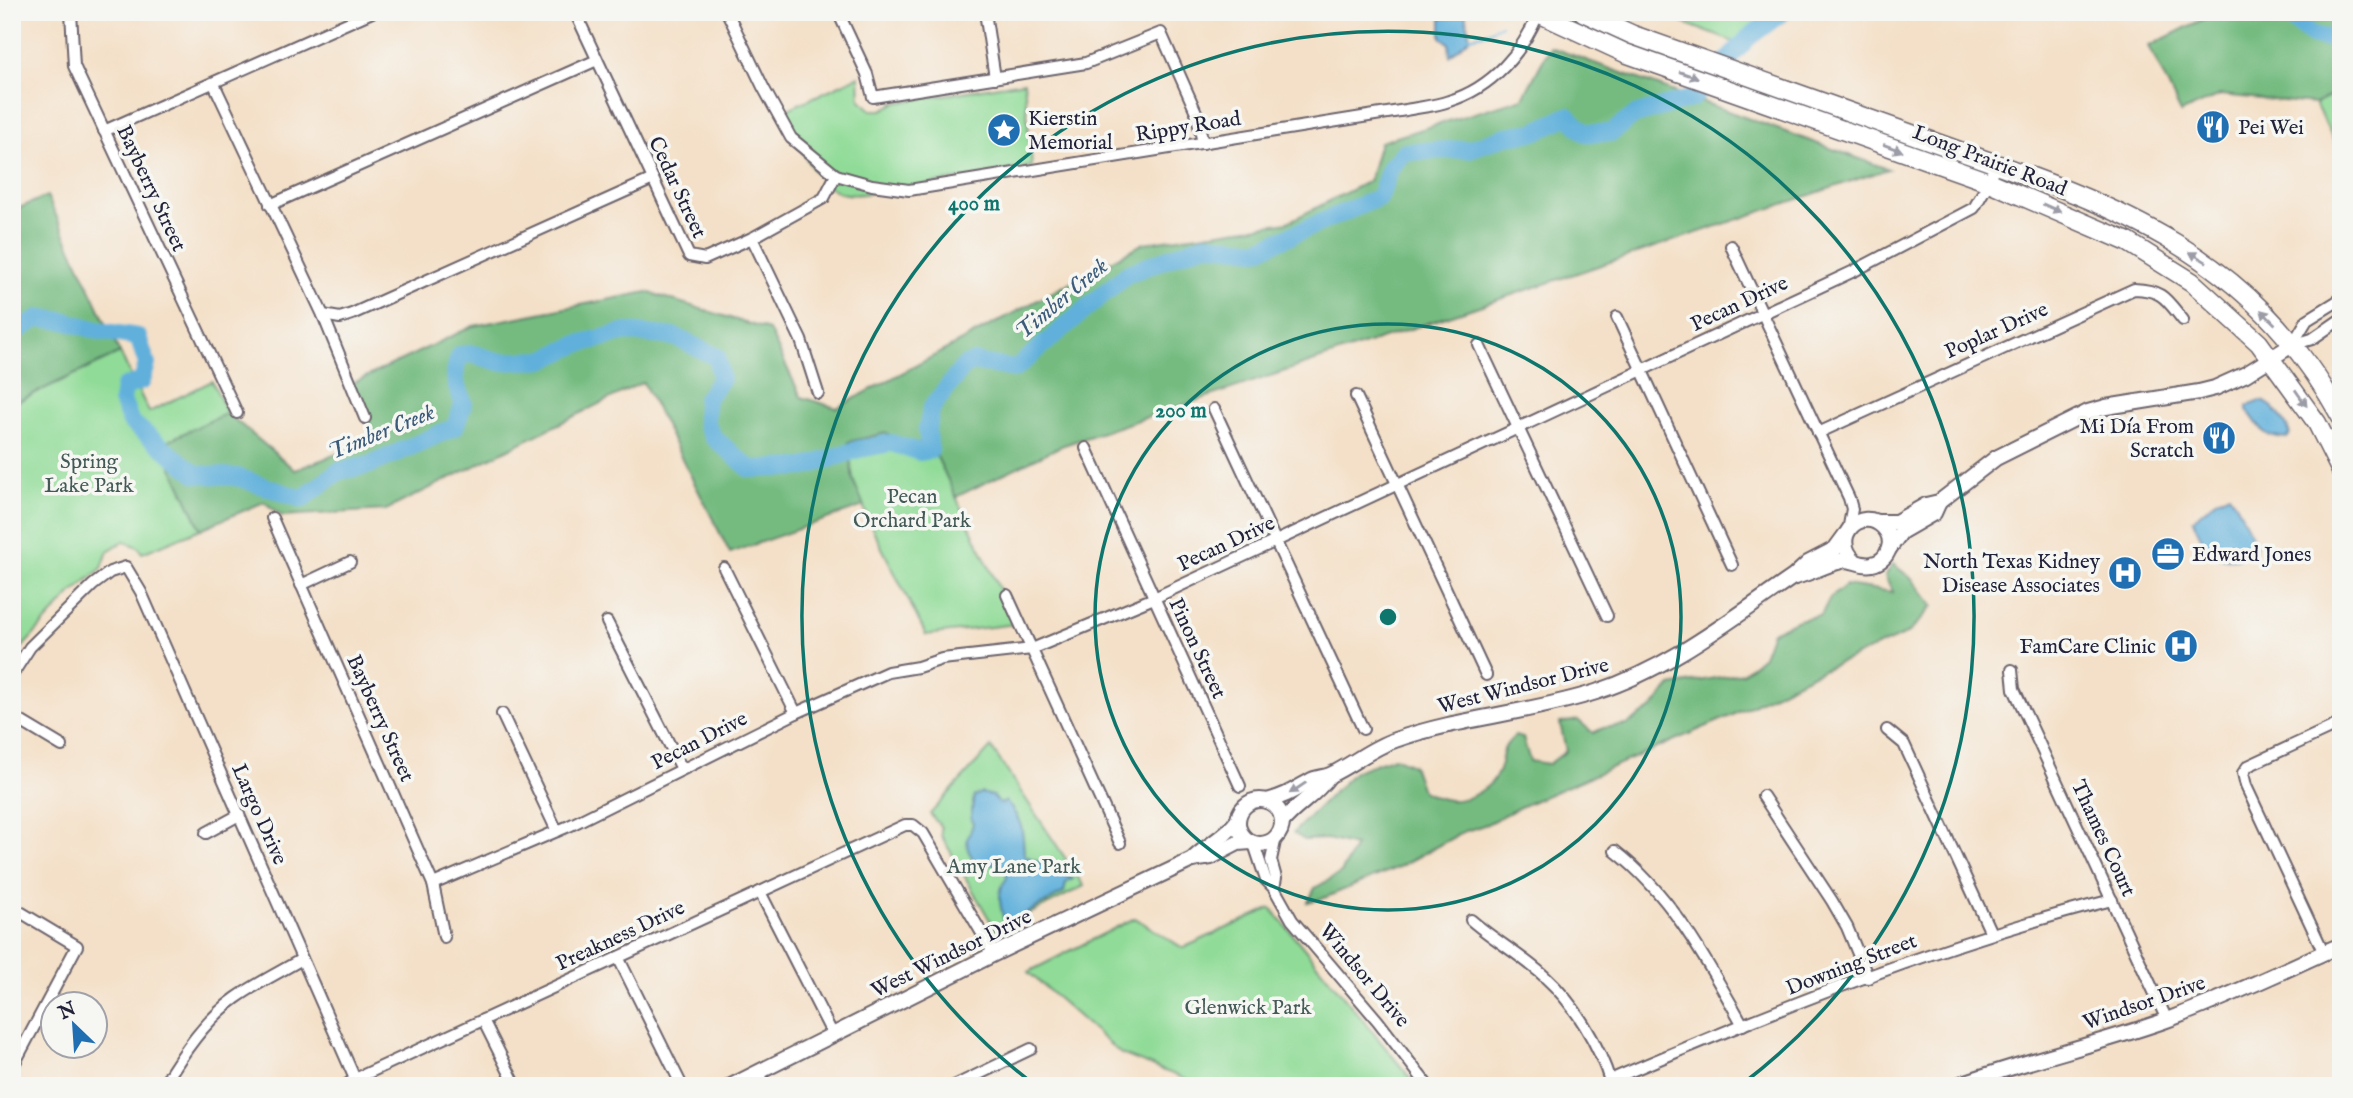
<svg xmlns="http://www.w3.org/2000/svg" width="2353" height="1098" font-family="'IM FELL English',serif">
	<rect width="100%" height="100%" fill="#f6f6f2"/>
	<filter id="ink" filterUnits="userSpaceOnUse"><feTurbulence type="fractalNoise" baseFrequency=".0143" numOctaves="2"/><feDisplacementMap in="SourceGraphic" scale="14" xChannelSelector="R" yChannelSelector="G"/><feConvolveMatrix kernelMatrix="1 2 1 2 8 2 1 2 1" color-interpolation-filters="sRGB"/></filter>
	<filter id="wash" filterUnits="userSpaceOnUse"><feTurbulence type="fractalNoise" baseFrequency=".00686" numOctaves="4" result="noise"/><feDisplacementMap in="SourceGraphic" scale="28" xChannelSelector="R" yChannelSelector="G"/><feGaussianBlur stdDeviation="1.57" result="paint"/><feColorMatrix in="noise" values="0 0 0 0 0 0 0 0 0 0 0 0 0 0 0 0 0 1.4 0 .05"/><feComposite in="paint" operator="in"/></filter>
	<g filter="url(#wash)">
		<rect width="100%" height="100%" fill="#f4e0c8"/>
		<g fill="#90db97" stroke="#597e69" stroke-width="2">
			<polygon points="1655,12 1798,12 1736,43"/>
			<path d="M859,76l1,23 11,11h11l13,-7 129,-21 8,84c-47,9 -95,18 -143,24 -14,2 -33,7 -48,3 -30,-10 -45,-56 -57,-82z"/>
			<polygon points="2341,91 2341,150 2339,151 2315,104"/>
			<polygon points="120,353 149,412 212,381 227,413 161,444 201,529 142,553 138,547 124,541 108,551 102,568 71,594 18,652 12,662 12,404"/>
			<path d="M886,433c15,8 26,12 43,7l87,184 -90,11 -54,-107 -19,-48 -6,-38z"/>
			<polygon points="991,747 1084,886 996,931 941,835 941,827 930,814"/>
			<polygon points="1271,908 1417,1086 1203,1086 1121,1054 1028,972 1135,918 1183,948"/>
		</g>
		<g fill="#74bb80" stroke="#4b6e5e" stroke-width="2">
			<polygon points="2217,12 2341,12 2341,91 2315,104 2220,95 2181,113 2149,46"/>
			<polygon points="1550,47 1888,169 1061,446 956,497 929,440 919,443 903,442 886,433 848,442 853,480 864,506 730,553 643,382 386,510 282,516 264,502 201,529 161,444 227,413 295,470 376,439 351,384 473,326 647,292 769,330 801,397 837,408 1144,243 1288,222 1369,181 1380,142 1523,98"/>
			<polygon points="47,196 120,353 12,404 12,211"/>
			<path d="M1893,564l19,15 21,27 -24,27 -98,42 -78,40 -211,91 -35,18 -24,8 -62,34 -77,32 -16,4 7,-14 26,-15 14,-27 -28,-7 -22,1 -12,-7 62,-62 39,-14 19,8 9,26c8,4 17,8 27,9 19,2 43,-12 50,-30 6,-18 0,-20 16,-34l8,2 7,23 19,3 17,-13 -6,-28 18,-3 15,13 10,-5 23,-3 26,-17 19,-22 72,-13 20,-17 9,-24 26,-12 23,-5 9,-17 16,-13 47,7 -8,-16z"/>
		</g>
		<g fill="#60b0db" stroke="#41698b" stroke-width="2">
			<polygon points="1441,12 1465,12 1470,38 1450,56 1449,43 1441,37"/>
			<path d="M2261,401c12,2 25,21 29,33l-3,4c-29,-3 -23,-7 -40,-28v-4z"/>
			<path d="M2229,494l7,9 20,41 -2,8c-35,18 -48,0 -61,-32l23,-20z"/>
			<path d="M981,793l12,3 7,8 6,-3c17,21 17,28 18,54l49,24 -7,4 -2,9 -59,33c-4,-17 -10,-32 2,-47l-1,-9 -8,-5 -23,-1 -7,-13 -1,-10 6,-16 -2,-7 3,-21z"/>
		</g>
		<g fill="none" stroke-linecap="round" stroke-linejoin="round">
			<polyline stroke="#60b0db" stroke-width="2.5" points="1469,37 1483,34 1501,25"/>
			<g stroke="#60b0db" stroke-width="18">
				<polyline points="2282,12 2313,36 2341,40"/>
				<path d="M12,334l27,-16 26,3 35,10 38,6 9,27 -5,17 -18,6 -2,14 9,21 65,52 41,3 65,22 37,-28 31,-6 85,-38 9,-24c-9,-17 -12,-29 -4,-48l13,-1 27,8 43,-2 35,-16 49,-12 48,5 42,20 4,22 -15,20v24l7,14 37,32 55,-2 54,-18 32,-6 29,9 10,-2 -3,-20 5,-23 32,-41 11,-4 40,7 112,-95 78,-30 52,6 123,-53 10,-29 14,-16 65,-3 37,-13 28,-4 34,-16 17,17h26l24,-18 58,-17 56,-61 34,-25"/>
			</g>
		</g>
	</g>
	<g filter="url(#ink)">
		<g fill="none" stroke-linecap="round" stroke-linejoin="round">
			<g stroke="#6c646c" stroke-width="14">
				<g id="minor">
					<polyline points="71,12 74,66 237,413"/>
					<polyline points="575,12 689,256 705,259 752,238 824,198 836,175"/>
					<path d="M727,12l36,75 28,51 45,37 36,10 37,5 497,-80c14,-3 30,-4 43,-9 43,-13 74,-49 90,-89"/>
					<polyline points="838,12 867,74 873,97 1086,63 1161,33 1196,112 1203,143"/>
					<polyline points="985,12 995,78"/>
					<polyline points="214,84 323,315 365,418"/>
					<polyline points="104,131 372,12"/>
					<polyline points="270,205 597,60"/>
					<polyline points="752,238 801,340 818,393"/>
					<polyline points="1731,246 1849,498 1852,509 1848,531"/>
					<polyline points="323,315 340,318 352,314 653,179"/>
					<polyline points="1617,317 1732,565"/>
					<polyline points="1479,345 1607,616"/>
					<polyline points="2292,345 2307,320 2341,299"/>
					<polyline points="2292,345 2312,339 2341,319"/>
					<polyline points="1356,396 1486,675"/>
					<polyline points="1214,409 1363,729"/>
					<path d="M1818,433l316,-144c29,1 32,10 49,31"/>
					<polyline points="1086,448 1240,786"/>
					<polyline points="272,518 433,884 444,937"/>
					<polyline points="724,568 796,713"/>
					<polyline points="301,585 350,562"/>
					<polyline points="1007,595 1120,843"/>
					<polyline points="607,622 682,769"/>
					<polyline points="2012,670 2014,689 2167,1020"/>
					<polyline points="12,675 30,647 93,585 110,572 126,567 141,592 355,1079"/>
					<polyline points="502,714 557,831"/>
					<polyline points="12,716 62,746"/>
					<polyline points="1887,730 1904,744 1991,933"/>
					<polyline points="1763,796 1832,901 1847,927 1868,978"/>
					<polyline points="206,833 239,815"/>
					<polyline points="1254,844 1266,880 1274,888 1276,878 1271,860 1276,837"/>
					<path d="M1615,851c58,45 92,111 128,174"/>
					<polyline points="433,884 569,826 796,713 888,672 918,667 942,659 1032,649 1154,598 1854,271 1974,208 1989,182 1995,163"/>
					<polyline points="1274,888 1292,920 1378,1021 1428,1086"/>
					<polyline points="760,892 833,1035"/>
					<polyline points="12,907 77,946 12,1068"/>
					<path d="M1471,920c23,20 50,35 73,56 31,28 55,68 67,108"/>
					<polyline points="2324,953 2246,786 2243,773 2248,766 2341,723"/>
					<polyline points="618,957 682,1086"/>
					<polyline points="483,1020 516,1086"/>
					<polyline points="759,1072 765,1086"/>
					<path d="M1610,1080c161,-69 331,-137 502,-180"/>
					<path d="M163,1086c20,-33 42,-66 73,-88 21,-15 44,-26 66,-39"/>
					<polyline points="345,1086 355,1079 905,825 913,825 923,833 994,954"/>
					<polyline points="954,1086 1031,1049"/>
				</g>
			</g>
			<g stroke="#6c646c" stroke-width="18">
				<g id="tertiary">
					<polyline points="1877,522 1896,522 1926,505 1939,502 1996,458 2088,412 2106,407 2199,392 2215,388 2246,374 2292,345"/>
					<polyline points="1889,549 1901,532 1934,513 1939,502"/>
					<path d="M1795,577c16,-4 30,-12 46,-16 11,-4 19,6 31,3 17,-3 24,-25 11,-37 -22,-22 -54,11 -28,34"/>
					<circle cx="1260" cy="822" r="22"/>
					<path d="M1267,801c19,-5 27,-11 43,-20 6,-4 13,-3 20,-6 22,-10 41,-27 65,-35 66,-23 136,-27 201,-48 74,-24 134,-72 197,-115l15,-14 27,-14 11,-15"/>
					<path d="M1282,822c14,-17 34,-27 47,-46"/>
					<polyline points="1192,860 1211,857 1238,843 1251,842"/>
					<path d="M731,1086l263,-132 198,-94c15,-15 34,-23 46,-40"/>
					<path d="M1955,1086c69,-25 140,-41 209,-65 61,-22 118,-50 177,-76"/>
				</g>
			</g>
			<g stroke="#6c646c" stroke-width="21">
				<g id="primary">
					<polyline points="1536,12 1625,53 1989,182 2128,242 2192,282 2259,343 2317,423 2341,471"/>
					<path d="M1583,12l50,23c94,33 189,67 284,101 177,63 326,103 424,281"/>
				</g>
			</g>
			<use href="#minor" stroke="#fff" stroke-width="10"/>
			<use href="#tertiary" stroke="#fff" stroke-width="14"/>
			<use href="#primary" stroke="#fff" stroke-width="18"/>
		</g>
		<defs><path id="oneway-solid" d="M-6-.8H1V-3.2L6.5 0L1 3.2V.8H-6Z" transform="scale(1.75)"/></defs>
		<g fill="#9c9ca7">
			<use href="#oneway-solid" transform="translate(1689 75) rotate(19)"/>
			<use href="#oneway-solid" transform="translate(1893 148) rotate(20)"/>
			<use href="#oneway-solid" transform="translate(2052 208) rotate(23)"/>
			<use href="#oneway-solid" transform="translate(2198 257) rotate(-149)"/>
			<use href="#oneway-solid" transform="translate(2268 317) rotate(-135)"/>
			<use href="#oneway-solid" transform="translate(2301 398) rotate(55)"/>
			<use href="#oneway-solid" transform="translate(1298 788) rotate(146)"/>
		</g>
	</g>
	<g fill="none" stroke="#0f766e" stroke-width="3.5">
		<circle cx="1388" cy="617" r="293"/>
		<path d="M1035 1085A586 586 0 1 1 1741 1085"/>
	</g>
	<defs>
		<g id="restaurant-disc" transform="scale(1.75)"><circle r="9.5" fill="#1f6fb2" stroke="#f6f6f2"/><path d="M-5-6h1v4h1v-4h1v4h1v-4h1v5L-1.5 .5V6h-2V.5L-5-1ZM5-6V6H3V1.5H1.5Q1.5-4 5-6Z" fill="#fff"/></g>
		<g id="sight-disc" transform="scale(1.75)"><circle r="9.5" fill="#1f6fb2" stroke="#f6f6f2"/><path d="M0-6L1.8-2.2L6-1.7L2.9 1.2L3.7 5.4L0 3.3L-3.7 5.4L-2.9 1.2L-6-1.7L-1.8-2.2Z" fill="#fff"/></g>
		<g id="office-disc" transform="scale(1.75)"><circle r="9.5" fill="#1f6fb2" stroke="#f6f6f2"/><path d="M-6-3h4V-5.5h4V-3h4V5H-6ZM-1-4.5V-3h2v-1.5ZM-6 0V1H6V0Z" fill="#fff"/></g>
		<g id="hospital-disc" transform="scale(1.75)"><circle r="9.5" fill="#1f6fb2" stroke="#f6f6f2"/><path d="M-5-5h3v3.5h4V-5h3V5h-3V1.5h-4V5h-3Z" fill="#fff"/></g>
	</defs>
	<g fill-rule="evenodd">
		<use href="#restaurant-disc" x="2213" y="127"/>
		<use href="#sight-disc" x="1004" y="130"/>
		<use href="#restaurant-disc" x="2219" y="438"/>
		<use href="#office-disc" x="2168" y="554"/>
		<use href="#hospital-disc" x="2125" y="573"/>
		<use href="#hospital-disc" x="2181" y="646"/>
	</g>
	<g text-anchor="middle" stroke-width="7" stroke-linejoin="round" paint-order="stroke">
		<g font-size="21" fill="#22223b" stroke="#f6f6f2" text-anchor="start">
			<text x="1028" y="125">Kierstin<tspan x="1028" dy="24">Memorial</tspan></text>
			<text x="2238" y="134">Pei Wei</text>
			<text x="2194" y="433" text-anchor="end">Mi Día From<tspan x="2194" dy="24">Scratch</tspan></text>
			<text x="2192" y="561">Edward Jones</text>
			<text x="2100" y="568" text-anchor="end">North Texas Kidney<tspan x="2100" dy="24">Disease Associates</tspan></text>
			<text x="2156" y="653" text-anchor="end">FamCare Clinic</text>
		</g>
		<g font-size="21" fill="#22223b" stroke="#f6f6f2">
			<text transform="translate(1188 126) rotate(-9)" y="7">Rippy Road</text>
			<text transform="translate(1990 160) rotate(21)" y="7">Long Prairie Road</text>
			<text transform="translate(678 187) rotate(65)" y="7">Cedar Street</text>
			<text transform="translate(152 188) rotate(65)" y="7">Bayberry Street</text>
			<text transform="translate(1739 303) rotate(-25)" y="7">Pecan Drive</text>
			<text transform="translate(1996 330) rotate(-24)" y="7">Poplar Drive</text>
			<text transform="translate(1226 543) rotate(-25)" y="7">Pecan Drive</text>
			<text transform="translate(1198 648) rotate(65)" y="7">Pinon Street</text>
			<text transform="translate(1523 685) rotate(-14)" y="7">West Windsor Drive</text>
			<text transform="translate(381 718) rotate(66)" y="7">Bayberry Street</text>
			<text transform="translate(699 740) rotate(-27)" y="7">Pecan Drive</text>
			<text transform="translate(260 814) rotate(66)" y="7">Largo Drive</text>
			<text transform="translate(2104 838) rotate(65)" y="7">Thames Court</text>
			<text transform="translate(620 935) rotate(-25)" y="7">Preakness Drive</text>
			<text transform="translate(951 953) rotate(-26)" y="7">West Windsor Drive</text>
			<text transform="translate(1851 964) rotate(-21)" y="7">Downing Street</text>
			<text transform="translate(1365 975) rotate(50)" y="7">Windsor Drive</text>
			<text transform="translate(2144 1002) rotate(-19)" y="7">Windsor Drive</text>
		</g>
		<g font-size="21" fill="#435a57" stroke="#f6f6f2">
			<text x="89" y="468">Spring<tspan x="89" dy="24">Lake Park</tspan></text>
			<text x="912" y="503">Pecan<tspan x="912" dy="24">Orchard Park</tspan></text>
			<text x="1014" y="873">Amy Lane Park</text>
			<text x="1248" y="1014">Glenwick Park</text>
		</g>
		<g font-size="23" font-style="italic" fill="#3b5b7b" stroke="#f6f6f2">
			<text transform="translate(1061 298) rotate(-40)" y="8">Timber Creek</text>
			<text transform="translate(381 431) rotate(-22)" y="8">Timber Creek</text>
		</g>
	</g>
	<circle cx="1388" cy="617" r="10" fill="#0f766e" stroke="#f6f6f2" stroke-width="3.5"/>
	<g font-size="21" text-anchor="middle" font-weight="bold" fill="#0f766e" stroke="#f6f6f2" stroke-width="7" stroke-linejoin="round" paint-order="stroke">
		<text x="974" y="210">400 m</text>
		<text x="1181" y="417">200 m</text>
	</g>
	<rect width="2353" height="1098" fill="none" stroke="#f6f6f2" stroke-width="42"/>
	<g transform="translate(74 1025) rotate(335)"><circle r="33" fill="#f6f6f2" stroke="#a1a1a9" stroke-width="2"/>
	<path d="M0-5L12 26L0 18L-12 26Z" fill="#1f6fb2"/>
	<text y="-10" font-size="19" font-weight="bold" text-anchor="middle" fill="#22223b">N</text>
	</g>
</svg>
